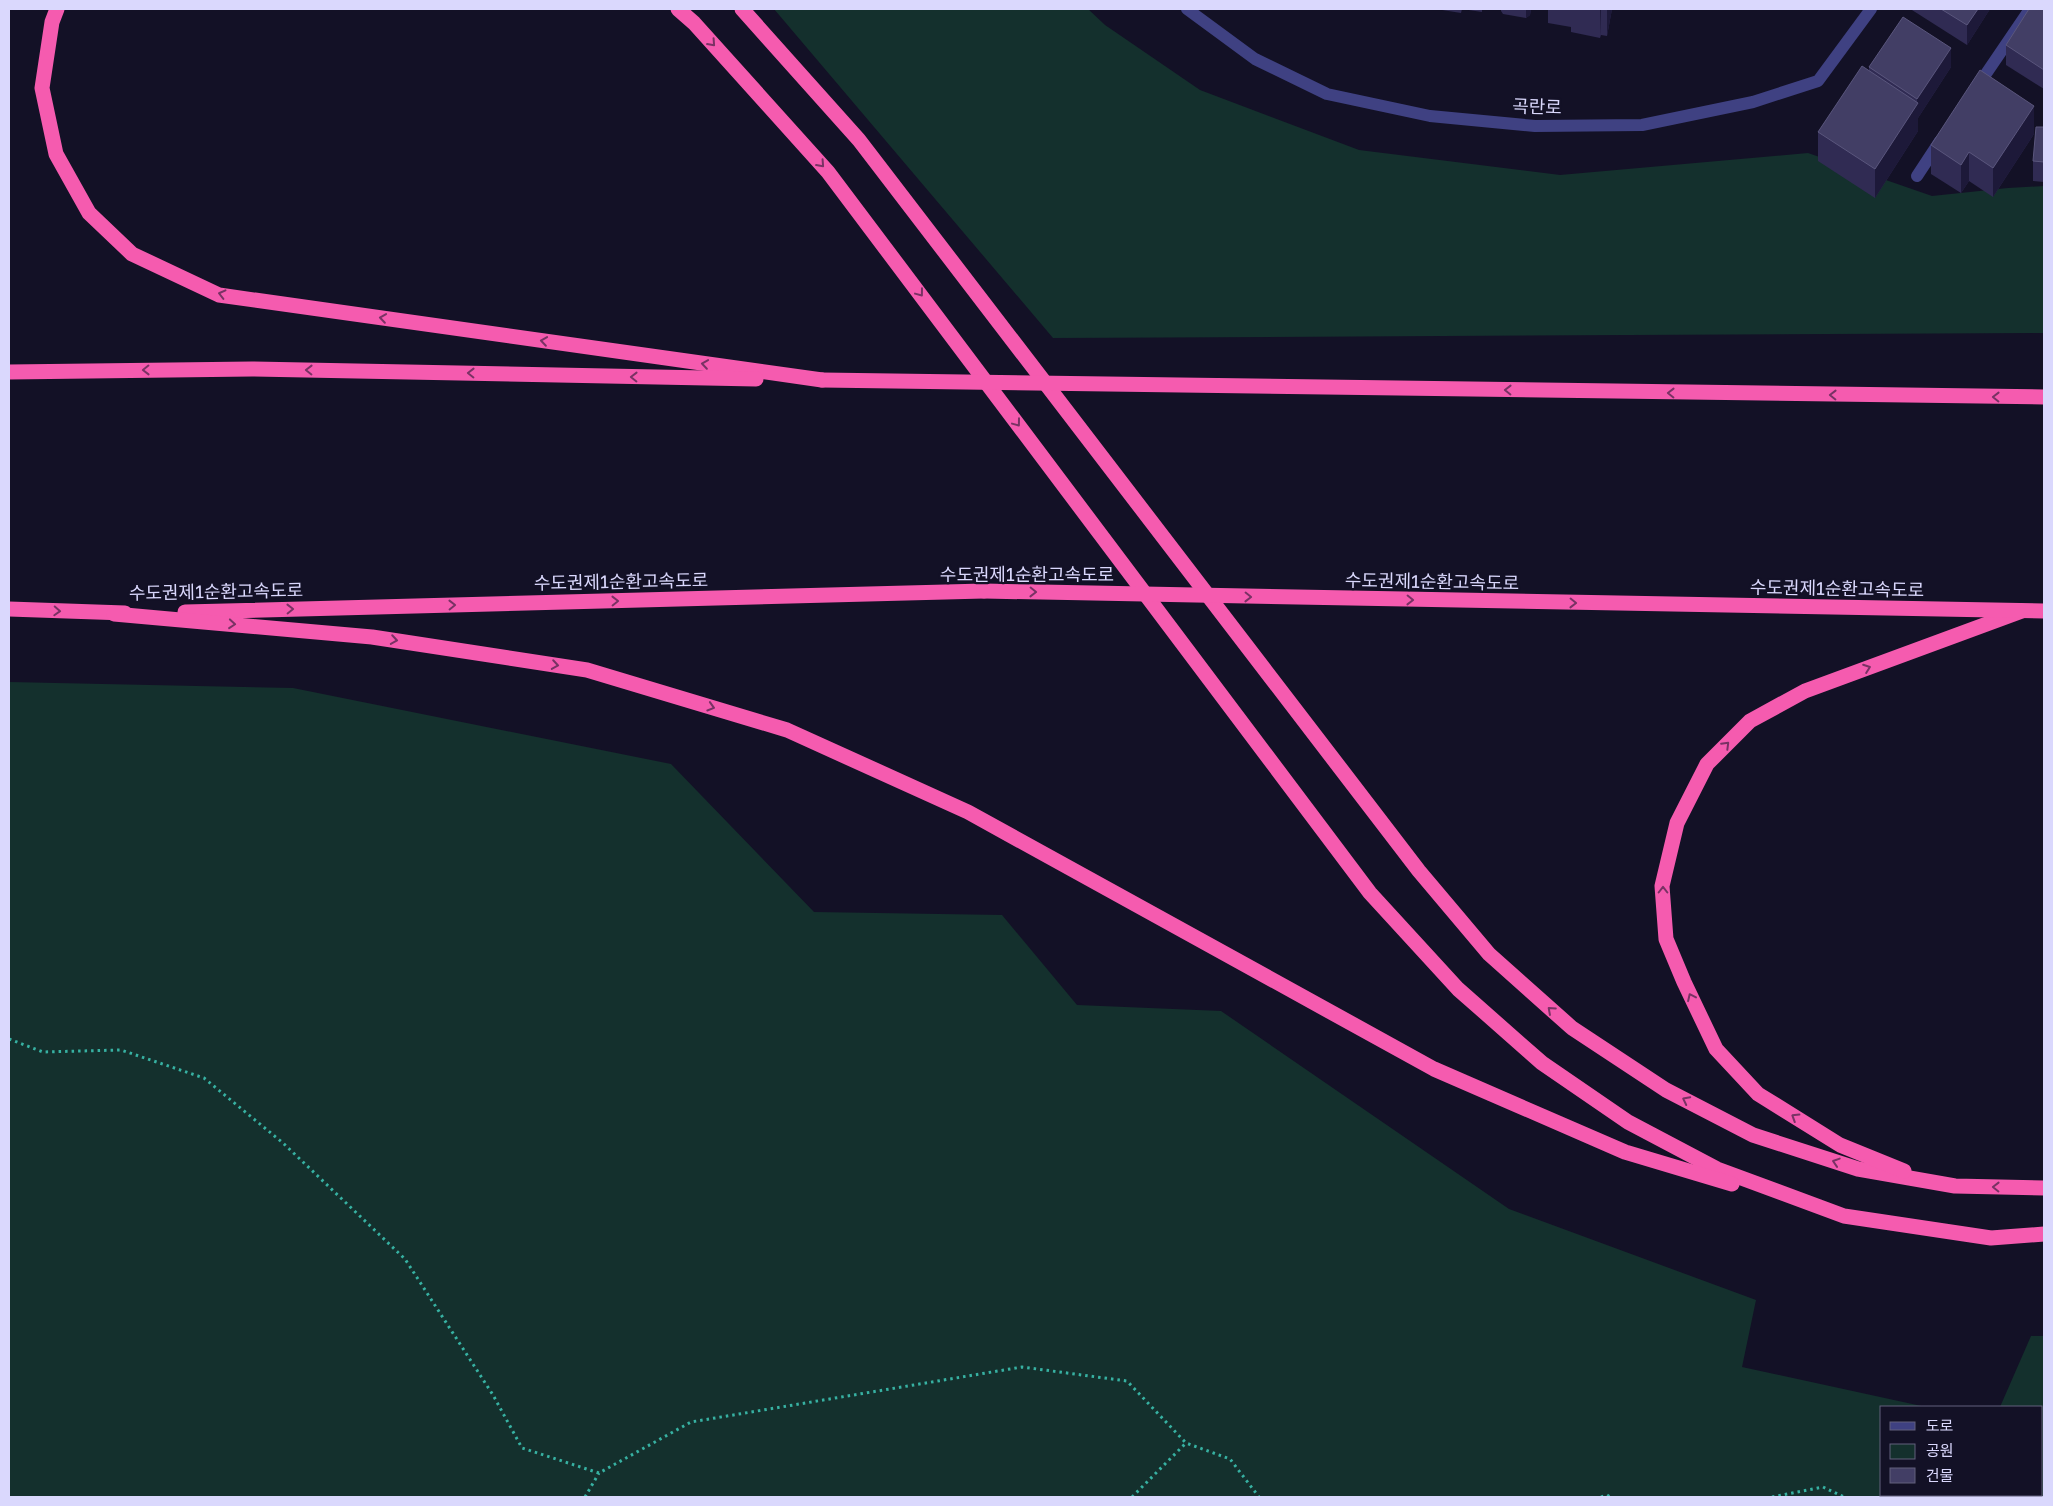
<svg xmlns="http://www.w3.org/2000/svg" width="2053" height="1506" font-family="'Golos Text','Noto Sans KR',sans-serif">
	<rect width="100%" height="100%" fill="#131126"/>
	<g fill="#14302d">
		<polygon points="774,9 1088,9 1105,25 1200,90 1359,150 1560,175 1808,153 1932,196 2008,188 2044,186 2044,333 1053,338"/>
		<polygon points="9,682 293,688 671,764 814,912 1002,915 1077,1005 1221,1011 1509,1209 1756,1300 1742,1367 1926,1407 1882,1407 1882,1495 2042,1495 2042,1407 2000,1407 2031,1336 2044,1336 2044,1497 9,1497"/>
	</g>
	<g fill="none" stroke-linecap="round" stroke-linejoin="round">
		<g stroke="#37b1a2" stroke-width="3" stroke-dasharray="2.5 4" stroke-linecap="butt">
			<polyline points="9,1039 43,1052 121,1050 204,1078 283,1143 405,1259 493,1395 522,1448 599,1473 691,1422 1022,1367 1127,1381 1186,1443 1230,1459 1259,1497"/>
			<polyline points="585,1497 599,1473"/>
			<polyline points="1132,1497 1186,1443"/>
			<polyline points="1601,1497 1607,1495 1610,1497"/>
			<polyline points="1772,1497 1823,1487 1844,1497"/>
		</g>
		<g stroke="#3f4182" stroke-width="12">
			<polyline points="1977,87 2030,9"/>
			<polyline points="1917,176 1940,141"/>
		</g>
		<polyline stroke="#3f4182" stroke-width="12" points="1187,9 1255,59 1327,94 1430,116 1535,126 1642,125 1753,102 1818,81 1871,9"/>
		<g stroke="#f55baf" stroke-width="15">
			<polyline points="57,9 52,22 42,88 56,154 89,213 132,254 219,295 822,380"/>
			<polyline points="678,9 694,23 828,172 1370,893 1458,989 1542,1063 1628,1122 1717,1169 1844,1216 1991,1238 2044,1234"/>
			<polyline points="742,9 859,140 1419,871 1489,954 1572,1028 1666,1090 1753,1135 1858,1169 1955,1186 2044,1188"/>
			<polyline points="9,372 252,369 756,379"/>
			<polyline points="9,609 125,613"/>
			<polyline points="185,612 984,591"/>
			<polyline points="114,614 372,637 587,670 787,730 968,812 1434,1069 1625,1152 1732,1184"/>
			<polyline points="1904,1171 1840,1145 1758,1094 1716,1049 1684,982 1666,939 1662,886 1677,823 1707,764 1750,721 1805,691 2022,611"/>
		</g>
		<g stroke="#f55baf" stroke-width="15">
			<polyline points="822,380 2044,397"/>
			<polyline points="984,591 2044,611"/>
		</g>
	</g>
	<g fill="#302b53">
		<polygon points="1436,9 1462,9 1461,13"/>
		<polygon points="1462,9 1482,9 1482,12"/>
		<polygon points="1501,9 1531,9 1530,15 1526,18 1503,14 1501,11"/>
		<polygon points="1548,9 1612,9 1607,36 1601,35 1600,38 1571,32 1571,27 1548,23"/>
		<polygon points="1912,9 1990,9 1967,45 1912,10"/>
		<polygon points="2044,9 2044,89 2006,65 2006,45"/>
		<polygon points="1869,67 1951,67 1918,118 1918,131 1875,198 1818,161 1818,132 1869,71"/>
		<polygon points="2044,127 2044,182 2033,181 2033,161"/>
		<polygon points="2034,134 1993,197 1969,181 1961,193 1931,174 1931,145"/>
	</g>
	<g fill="#1d1939">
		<polygon points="1526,9 1531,9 1530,15 1526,18"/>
		<polygon points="1600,9 1601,9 1600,38"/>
		<polygon points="1607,9 1612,9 1607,36"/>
		<polygon points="1978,9 1990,9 1967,45 1967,25"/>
		<polygon points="1951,48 1951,67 1918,118 1918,131 1875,198 1875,169 1917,104 1917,99"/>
		<polygon points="2034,106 2034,134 1993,197 1993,168"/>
		<polygon points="1969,152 1969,181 1961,193 1961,165"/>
	</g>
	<g fill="#423e65" stroke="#5a567d">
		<polygon points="1941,9 1978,9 1967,25"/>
		<polygon points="2029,9 2044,9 2044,70 2006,45"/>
		<polygon points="1903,17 1951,48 1917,99 1869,67"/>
		<polygon points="1862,66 1918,103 1875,169 1818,132"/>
		<polygon points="1980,70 2034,106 1993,168 1969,152 1961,165 1931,145"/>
		<polygon points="2036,127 2044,127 2044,162 2033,161"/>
	</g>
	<defs><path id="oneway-chevron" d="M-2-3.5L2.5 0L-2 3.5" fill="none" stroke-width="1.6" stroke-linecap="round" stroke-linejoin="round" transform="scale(1.25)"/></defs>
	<g stroke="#793264">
		<use href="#oneway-chevron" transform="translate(712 43) rotate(48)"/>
		<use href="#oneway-chevron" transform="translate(821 164) rotate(48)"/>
		<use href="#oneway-chevron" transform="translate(920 293) rotate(53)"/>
		<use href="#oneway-chevron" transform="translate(222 294) rotate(-166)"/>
		<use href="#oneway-chevron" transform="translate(383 318) rotate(-172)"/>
		<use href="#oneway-chevron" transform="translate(544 341) rotate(-172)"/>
		<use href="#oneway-chevron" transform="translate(705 364) rotate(-172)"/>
		<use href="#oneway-chevron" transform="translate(146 370) rotate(179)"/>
		<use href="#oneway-chevron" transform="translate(309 370) rotate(-179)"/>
		<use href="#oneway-chevron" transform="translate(471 373) rotate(-179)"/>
		<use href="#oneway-chevron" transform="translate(634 377) rotate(-179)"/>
		<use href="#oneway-chevron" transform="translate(1508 390) rotate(-179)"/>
		<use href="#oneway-chevron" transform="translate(1671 393) rotate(-179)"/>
		<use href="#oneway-chevron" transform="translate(1833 395) rotate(-179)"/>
		<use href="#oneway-chevron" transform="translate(1996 397) rotate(-179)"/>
		<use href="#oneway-chevron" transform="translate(1017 423) rotate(53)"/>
		<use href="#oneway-chevron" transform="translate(1033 592) rotate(1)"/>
		<use href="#oneway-chevron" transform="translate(1248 597) rotate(1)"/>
		<use href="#oneway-chevron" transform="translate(1410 600) rotate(1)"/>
		<use href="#oneway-chevron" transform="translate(615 601) rotate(-1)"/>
		<use href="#oneway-chevron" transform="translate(1573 603) rotate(1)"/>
		<use href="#oneway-chevron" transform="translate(452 605) rotate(-1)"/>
		<use href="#oneway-chevron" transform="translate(290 609) rotate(-1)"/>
		<use href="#oneway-chevron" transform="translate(57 611) rotate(3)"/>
		<use href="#oneway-chevron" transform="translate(232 624) rotate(5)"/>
		<use href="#oneway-chevron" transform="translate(394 640) rotate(9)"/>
		<use href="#oneway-chevron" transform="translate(555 665) rotate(9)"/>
		<use href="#oneway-chevron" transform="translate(1867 668) rotate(-20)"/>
		<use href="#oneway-chevron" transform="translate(711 707) rotate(17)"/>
		<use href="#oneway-chevron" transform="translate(1726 745) rotate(-45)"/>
		<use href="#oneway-chevron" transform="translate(1663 890) rotate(-90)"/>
		<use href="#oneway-chevron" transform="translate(1691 997) rotate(-115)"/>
		<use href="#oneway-chevron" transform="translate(1551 1010) rotate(-138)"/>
		<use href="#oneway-chevron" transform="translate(1686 1100) rotate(-153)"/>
		<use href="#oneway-chevron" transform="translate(1795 1117) rotate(-148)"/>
		<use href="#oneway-chevron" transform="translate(1836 1162) rotate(-162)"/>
		<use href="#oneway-chevron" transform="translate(1996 1187) rotate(-179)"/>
	</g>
	<g text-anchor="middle" stroke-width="4.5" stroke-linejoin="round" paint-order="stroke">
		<g font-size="18" fill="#dad8fd" stroke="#131126">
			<text transform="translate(1537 107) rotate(2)" y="6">곡란로</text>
			<text x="1027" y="581">수도권제1순환고속도로</text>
			<text transform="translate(621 582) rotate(-1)" y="6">수도권제1순환고속도로</text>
			<text transform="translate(1432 582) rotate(1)" y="6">수도권제1순환고속도로</text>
			<text transform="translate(1837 589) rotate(1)" y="6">수도권제1순환고속도로</text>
			<text transform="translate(216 592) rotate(-1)" y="6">수도권제1순환고속도로</text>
		</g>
	</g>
	<rect width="2053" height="1506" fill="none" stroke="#dad8fd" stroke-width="20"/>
	<rect x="1880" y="1406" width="162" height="90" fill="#131126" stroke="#63617c"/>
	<rect x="1890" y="1422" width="25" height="8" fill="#3f4182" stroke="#63617c"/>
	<text x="1926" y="1431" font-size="15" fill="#dad8fd">도로</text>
	<rect x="1890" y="1444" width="25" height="15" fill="#14302d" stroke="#63617c"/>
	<text x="1926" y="1456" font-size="15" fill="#dad8fd">공원</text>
	<rect x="1890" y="1468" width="25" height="15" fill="#423e65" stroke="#63617c"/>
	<text x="1926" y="1481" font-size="15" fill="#dad8fd">건물</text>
</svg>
